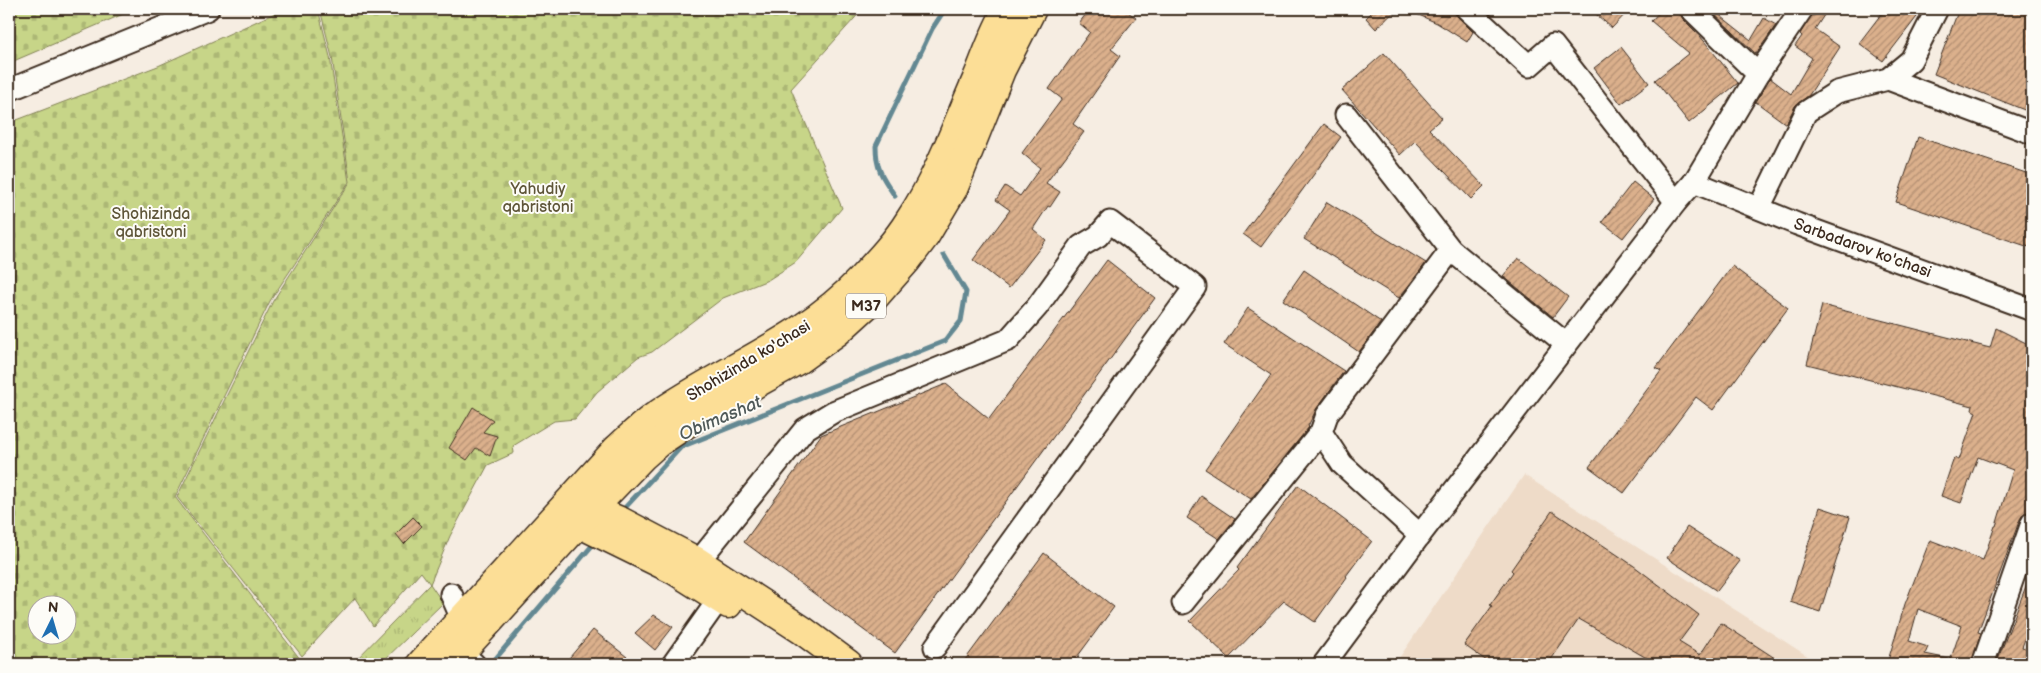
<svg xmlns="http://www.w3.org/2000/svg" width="2041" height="673" font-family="'Balsamiq Sans',sans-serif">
	<defs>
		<pattern id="grass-tufts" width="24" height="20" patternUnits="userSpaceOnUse" patternTransform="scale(1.25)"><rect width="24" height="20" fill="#c7d588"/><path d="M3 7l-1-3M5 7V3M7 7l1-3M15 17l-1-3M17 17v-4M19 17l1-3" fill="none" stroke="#acb775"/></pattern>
		<pattern id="cemetery-stones" width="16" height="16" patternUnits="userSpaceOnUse" patternTransform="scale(1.25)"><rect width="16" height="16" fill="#c7d588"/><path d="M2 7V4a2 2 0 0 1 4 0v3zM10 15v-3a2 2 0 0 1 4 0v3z" fill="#acb775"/></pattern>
		<pattern id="building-hatch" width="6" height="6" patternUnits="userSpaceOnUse" patternTransform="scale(1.25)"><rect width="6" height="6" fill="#dbb08c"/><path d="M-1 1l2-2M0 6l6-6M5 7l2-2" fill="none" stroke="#b38f72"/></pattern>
	</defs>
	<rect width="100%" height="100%" fill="#f6ede2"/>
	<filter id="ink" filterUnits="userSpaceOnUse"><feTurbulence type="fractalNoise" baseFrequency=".02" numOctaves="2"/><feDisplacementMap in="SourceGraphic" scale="10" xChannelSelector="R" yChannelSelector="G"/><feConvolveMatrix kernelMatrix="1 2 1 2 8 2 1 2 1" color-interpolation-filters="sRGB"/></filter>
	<g filter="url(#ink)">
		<polygon fill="#eedbc8" points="1524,475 1820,664 1395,664"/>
		<polygon fill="url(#grass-tufts)" stroke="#818053" points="430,584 443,603 380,664 352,664"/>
		<g fill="url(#cemetery-stones)" stroke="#818053" fill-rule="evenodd">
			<polygon points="9,9 135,9 9,63"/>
			<path d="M284,9h34l12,48 19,125 -79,119 -95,196 129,167h-295v-541l149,-57zM38,606h30v30h-30z"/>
			<polygon points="320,9 863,9 791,89 842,208 796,262 768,280 723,298 652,352 638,357 597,392 575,419 554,421 513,446 514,453 488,465 450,536 430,584 421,572 373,626 355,598 302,656 177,497 273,301 350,182 332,57"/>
		</g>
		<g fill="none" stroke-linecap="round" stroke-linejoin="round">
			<g stroke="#638892" stroke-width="5">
				<path d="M895,196c-13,-19 -19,-27 -19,-50l56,-117 13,-20"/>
				<polyline points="621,512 681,447 945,341 961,321 966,292 944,255"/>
				<polyline points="491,664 596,541"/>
			</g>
		</g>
		<g fill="url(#building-hatch)" stroke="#3b2a1e">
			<polygon points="1090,9 1124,9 1136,18 1111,49 1120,56 1073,124 1084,132 1046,183 1060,192 1050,207 1048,206 1033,229 1046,240 1009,288 973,260 1010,210 996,200 1005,186 1020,196 1040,168 1022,153 1062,99 1049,89 1090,32 1079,23"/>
			<polygon points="1375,9 1397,9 1376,29 1366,18"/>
			<polygon points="1405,9 1437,9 1446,13 1450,9 1473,32 1467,42 1437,23"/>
			<polygon points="1590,9 1630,9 1612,28"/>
			<polygon points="1662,9 1679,9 1682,18 1700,36 1738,83 1689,123 1655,80 1689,53 1651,21"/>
			<polygon points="1709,9 1712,9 1751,40 1764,18 1776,25 1756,54"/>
			<polygon points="1815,9 1828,9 1815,29 1840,47 1809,95 1795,106 1786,124 1756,102 1770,78 1791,94 1812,58 1795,46 1802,36 1800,34"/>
			<polygon points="1885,9 1923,9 1883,61 1859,43"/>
			<polygon points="1959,9 2032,9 2032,113 1934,74"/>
			<polygon points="1621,47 1649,83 1621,104 1594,68"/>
			<polygon points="1384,53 1442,118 1429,129 1484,186 1471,199 1415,141 1400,155 1342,90"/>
			<polygon points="1324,124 1341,137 1261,247 1243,234"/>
			<polygon points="1918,137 2032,175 2032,248 1896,202"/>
			<polygon points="1633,182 1654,199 1623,238 1602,222"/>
			<polygon points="1327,202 1426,263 1399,298 1304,239"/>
			<polygon points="1518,258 1568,297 1553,317 1503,276"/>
			<polygon points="1107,260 1155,298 895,653 744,542 821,435 946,384 989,419"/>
			<polygon points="1732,266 1788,308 1713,410 1696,397 1624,493 1589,467 1661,371 1656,368"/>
			<polygon points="1304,270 1381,322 1359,352 1283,300"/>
			<polygon points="1822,305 1990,348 1996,328 2032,346 2032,511 2024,513 2020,519 1978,632 1981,633 1971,664 1949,664 1962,626 1918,609 1909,641 1928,647 1925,654 1949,659 1948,664 1887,664 1905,604 1930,540 1983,560 1995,526 1996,526 2013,470 1978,457 1961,503 1941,496 1954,458 1959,460 1976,412 1972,410 1973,406 1807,364"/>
			<polygon points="1248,308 1344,371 1317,408 1308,426 1309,427 1251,499 1205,469 1271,375 1224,344"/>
			<polygon points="473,407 493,420 483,432 497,436 490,456 476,448 467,460 449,448"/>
			<polygon points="1298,485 1372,541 1346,576 1347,577 1315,622 1284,601 1229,658 1190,621 1239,570 1237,568"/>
			<polygon points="1201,496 1235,519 1219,539 1187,518"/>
			<polygon points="1820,507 1850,517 1820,612 1790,602"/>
			<polygon points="1552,511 1634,566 1699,615 1679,642 1700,655 1721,623 1784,664 1657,664 1579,619 1548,664 1491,664 1464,645 1492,606 1490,605 1513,572 1511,570"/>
			<polygon points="413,517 422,526 404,544 396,534"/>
			<polygon points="1687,527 1740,561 1717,591 1667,558"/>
			<polygon points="1044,553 1114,607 1072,664 962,664"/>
			<polygon points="2031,573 2032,621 2022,647 2032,650 2032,664 1996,664"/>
			<polygon points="654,615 673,627 655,650 635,633"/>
			<polygon points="593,630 627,657 621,664 564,664"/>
		</g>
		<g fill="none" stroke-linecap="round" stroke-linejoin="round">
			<g stroke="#3b2a1e" stroke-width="25">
				<g id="minor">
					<polyline points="1467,9 1529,66 1553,45 1676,202"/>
					<polyline points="1691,9 1758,74"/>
					<polyline points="1888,79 2032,133"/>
					<polyline points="9,90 208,9"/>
					<polyline points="1346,115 1451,250 1566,344"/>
					<polyline points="1694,182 1797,224 2032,310"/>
					<polyline points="1759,208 1806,112 1837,92 1888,79 1911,60 1937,9"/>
					<polyline points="1420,535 1342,464 1321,432 1327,415 1451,250"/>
					<polyline points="698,562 805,429 833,412 1008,340 1037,307 1081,246 1098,236 1110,222 1195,287 935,647"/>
					<polyline points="451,594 462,619"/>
					<polyline points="1183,603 1321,432"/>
					<polyline points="461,652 474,664"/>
					<polyline points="673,664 719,599"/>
					<polyline points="1324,664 1420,535 1676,202 1694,182 1758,74 1802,9"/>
					<polyline points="1983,664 2032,523"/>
				</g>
			</g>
			<g stroke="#3b2a1e" stroke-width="31">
				<g id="major">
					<polyline points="579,499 592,509 620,521 698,562 802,630 848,664"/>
					<polyline points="564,516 674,570 728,604"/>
					<path d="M421,664l196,-215c12,-11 24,-23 37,-32 68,-48 149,-76 207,-138 17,-18 35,-37 48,-58 29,-43 46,-92 67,-140 10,-23 18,-50 32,-72"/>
					<polyline points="450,664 592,509 642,457 659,442 698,416 798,360 837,332 871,301 907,260 925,236 954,187 1001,70 1032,9"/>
				</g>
			</g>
			<use href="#minor" stroke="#fdfcf7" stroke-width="21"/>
			<use href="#major" stroke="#fcde96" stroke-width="28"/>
		</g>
	</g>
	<g text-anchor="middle" stroke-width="4" stroke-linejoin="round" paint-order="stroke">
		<rect fill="#fdfcf7" stroke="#75695f" stroke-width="1" x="846" y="293.5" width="40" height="25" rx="4"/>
		<g font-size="15" font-weight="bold" fill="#3b2a1e">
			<text x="866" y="311">M37</text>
		</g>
		<g font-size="16" fill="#5e5538" stroke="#fdfcf7">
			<text x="538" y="194">Yahudiy<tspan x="538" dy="18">qabristoni</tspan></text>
			<text x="151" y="219">Shohizinda<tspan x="151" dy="18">qabristoni</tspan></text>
		</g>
		<g font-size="16" fill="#3b2a1e" stroke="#fdfcf7">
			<text transform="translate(1863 247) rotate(20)" y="6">Sarbadarov ko'chasi</text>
			<text transform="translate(748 360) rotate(-31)" y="6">Shohizinda ko'chasi</text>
		</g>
		<g font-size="18" font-style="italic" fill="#4f5958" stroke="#fdfcf7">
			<text transform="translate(720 418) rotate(-23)" y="6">Obimashat</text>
		</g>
	</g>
	<rect width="2041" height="673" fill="none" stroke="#fdfcf7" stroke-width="30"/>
	<rect x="15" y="15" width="2011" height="643" fill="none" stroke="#3b2a1e" stroke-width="2" filter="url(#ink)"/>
	<g transform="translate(52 620) rotate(5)"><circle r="24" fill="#fdfcf7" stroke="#afa8a0"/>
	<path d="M0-4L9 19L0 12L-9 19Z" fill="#1f6fb2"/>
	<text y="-8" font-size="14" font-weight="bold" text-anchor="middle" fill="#3b2a1e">N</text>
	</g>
</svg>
